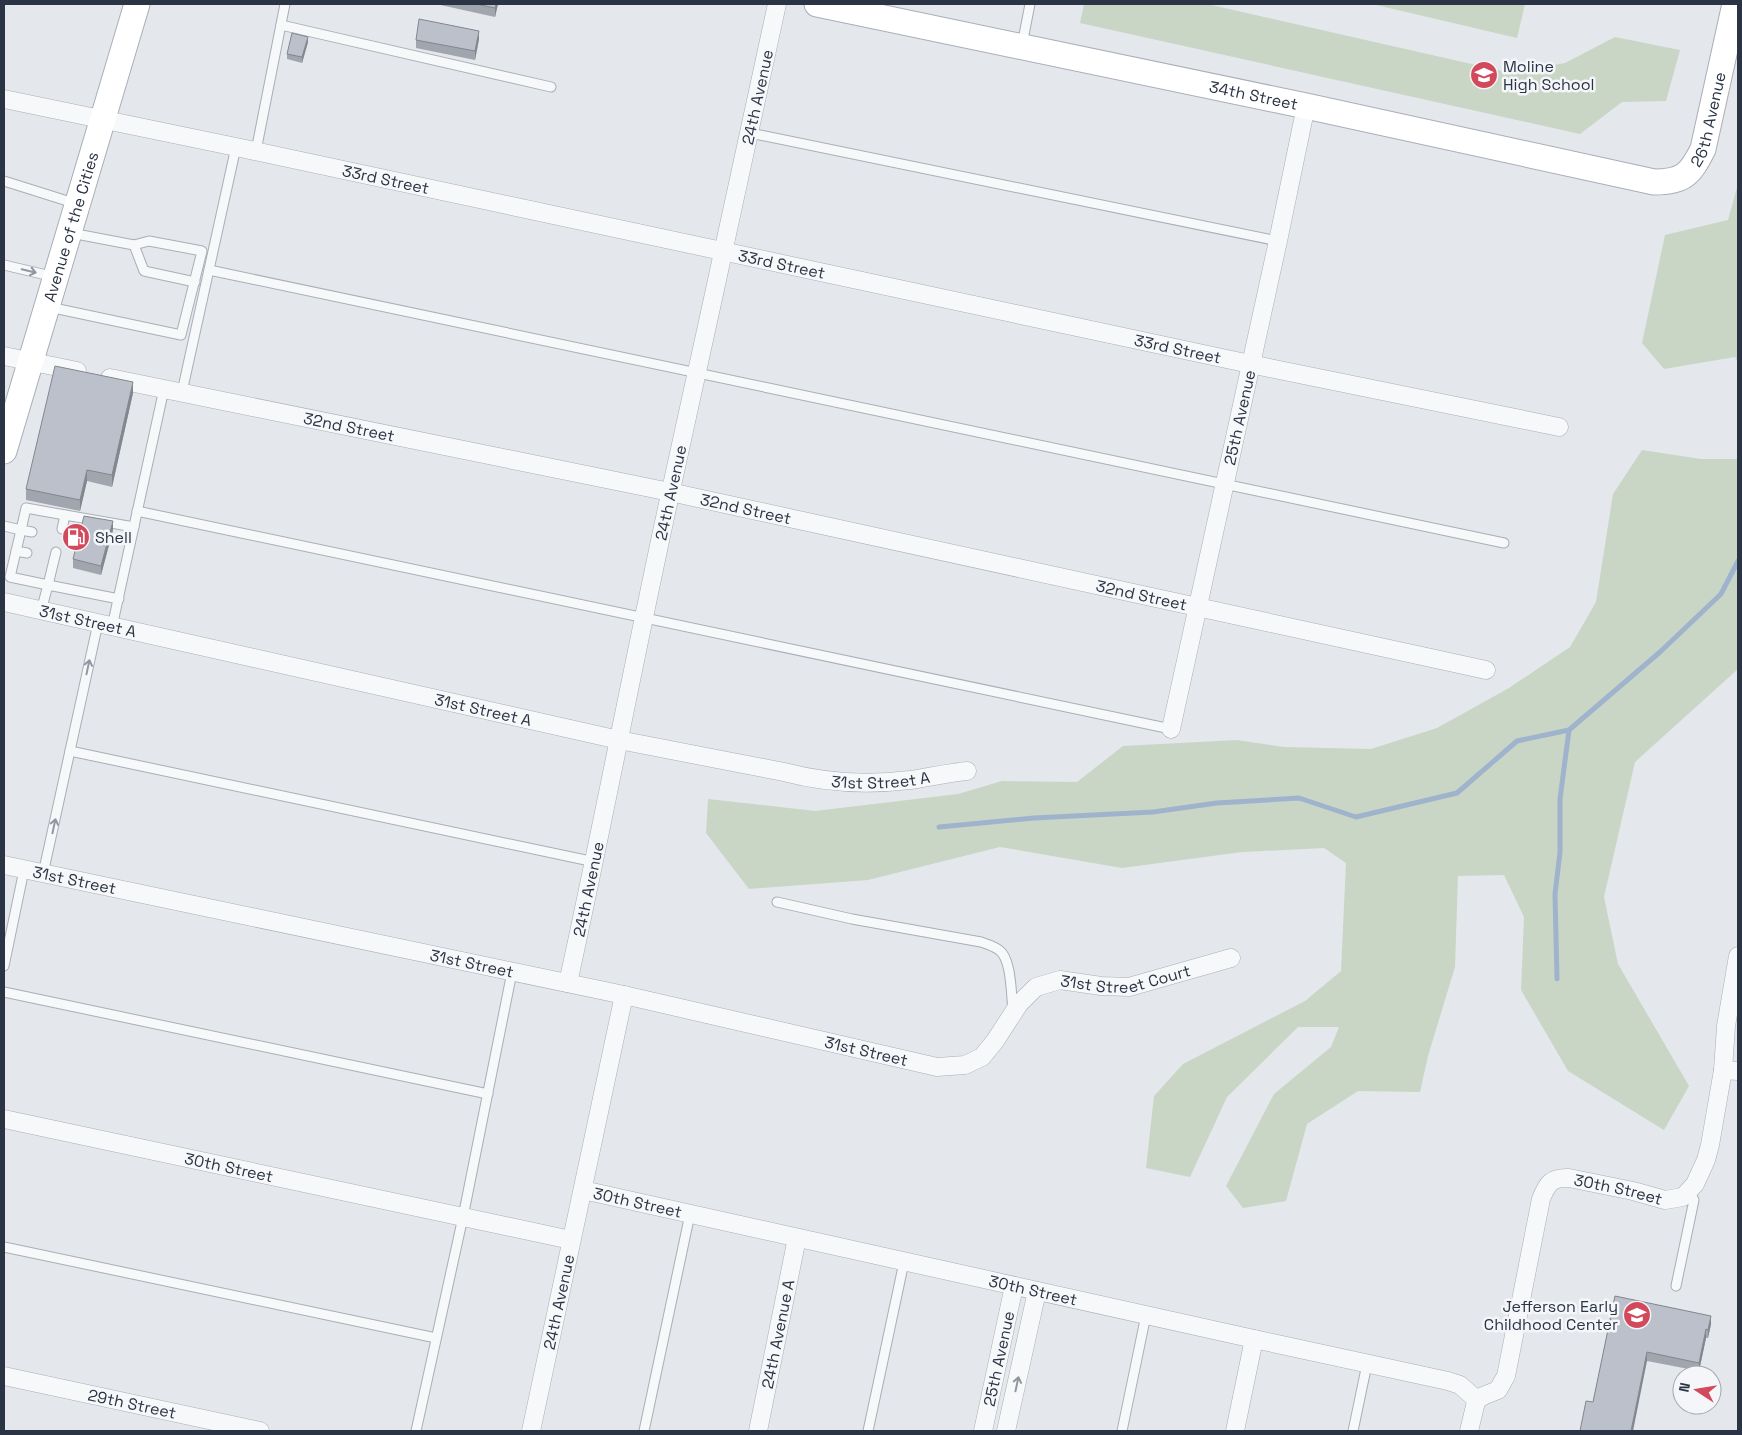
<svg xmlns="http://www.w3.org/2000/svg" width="1742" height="1435" font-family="'Space Grotesk',sans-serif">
	<rect width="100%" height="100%" fill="#e4e7ec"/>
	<g fill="#c9d6c5">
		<polygon points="1084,4 1207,4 1511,73 1565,63 1615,37 1680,50 1666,101 1622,102 1580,134 1080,23"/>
		<polygon points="1372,4 1525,4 1517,38"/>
		<polygon points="1738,184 1738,362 1735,357 1664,369 1642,343 1665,235 1728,220"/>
		<polygon points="1642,450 1701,459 1738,459 1738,669 1635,762 1604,897 1618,964 1689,1086 1664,1130 1568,1071 1521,990 1524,917 1504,875 1458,876 1455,967 1428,1056 1420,1092 1358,1091 1307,1124 1286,1201 1243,1208 1226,1186 1274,1094 1331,1047 1339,1027 1298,1027 1227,1097 1190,1177 1146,1168 1154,1096 1183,1064 1305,1001 1341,971 1346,863 1324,848 1242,852 1122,868 1000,847 868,880 749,889 706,833 708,799 815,811 958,794 1002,781 1077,782 1123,746 1237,740 1284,747 1371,749 1437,728 1509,688 1570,647 1596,602 1613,494"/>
	</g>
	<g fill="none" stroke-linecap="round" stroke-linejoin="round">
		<g stroke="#9fb4cc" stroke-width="5">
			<polyline points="939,827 1034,818 1153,812 1217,803 1299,798 1356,817 1457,793 1517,741 1569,730 1660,652 1721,594 1738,561"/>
			<polyline points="1557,979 1555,894 1560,852 1560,799 1569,730"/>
		</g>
		<g stroke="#a9aeb7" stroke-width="11">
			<g id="lane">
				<polyline points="281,25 551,87"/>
				<polyline points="1022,45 1030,4"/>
				<polyline points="750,133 1278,241"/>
				<polyline points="256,151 285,4"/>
				<polyline points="4,181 77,204"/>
				<polyline points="134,245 144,271 195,282"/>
				<polyline points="4,265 55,277"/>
				<path d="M209,270c432,90 863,184 1295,273"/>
				<polyline points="49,307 181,335 202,251 149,241 134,245 71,233"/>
				<polyline points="182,392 236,147"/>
				<polyline points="137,511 1171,729"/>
				<polyline points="65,515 134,527"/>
				<polyline points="4,526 21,530 10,577 48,585 56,552"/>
				<polyline points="32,532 21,530 26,508 65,515 62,529"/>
				<polyline points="16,551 27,553"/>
				<polyline points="41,611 48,585 119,599"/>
				<polyline points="112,627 164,389"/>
				<polyline points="70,751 595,862"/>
				<polyline points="43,874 98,623"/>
				<path d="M777,902l75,17 129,23c6,2 13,4 18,8 13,9 12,46 14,60"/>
				<polyline points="4,966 24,870"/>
				<polyline points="4,992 488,1094"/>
				<polyline points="4,1247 436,1338"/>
				<polyline points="1676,1286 1694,1200 1689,1191"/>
				<polyline points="416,1431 463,1217 512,972"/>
				<polyline points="644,1431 690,1214"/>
				<polyline points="868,1431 904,1262"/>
				<polyline points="1122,1431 1146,1315"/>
				<polyline points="1353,1431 1367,1364"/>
			</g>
		</g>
		<g stroke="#a9aeb7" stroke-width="19">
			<g id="street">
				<path id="s1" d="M4,99l232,48 1014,217 309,63"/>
				<polyline points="4,356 77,371"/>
				<path id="s2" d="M110,378l560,114 816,178"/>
				<path id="s3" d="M4,602l615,138 165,32c41,11 84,13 126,8 19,-3 38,-7 57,-9"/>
				<path id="s4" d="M1171,729l107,-488 28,-135"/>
				<path id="s5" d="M4,865l620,130 313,72 28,-2 17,-8 13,-16 24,-37 17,-17 24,-7 41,6 28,1 102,-29"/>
				<path id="s6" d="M568,983c36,-164 67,-329 103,-493 35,-162 72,-324 106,-486"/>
				<polyline points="1723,1070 1738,1071"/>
				<path id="s7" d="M4,1119l567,121"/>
				<path id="s8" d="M583,1190l671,149 194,42 12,4 17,15"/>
				<path id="s9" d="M4,1376l256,55"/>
				<path id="s10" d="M531,1431l93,-436"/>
				<path id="s11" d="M758,1431l39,-193"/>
				<path id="s12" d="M983,1431l31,-145"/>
				<polyline points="1006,1431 1037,1291"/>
				<polyline points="1235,1431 1254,1339"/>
				<path id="s13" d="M1469,1431l6,-25 2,-6 6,-4 15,-6 8,-14 35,-177c6,-15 10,-22 28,-21l64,13 32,9 18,-3 12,-13 11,-24 4,-15 13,-75 3,-44 12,-70"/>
			</g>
		</g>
		<g stroke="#a9aeb7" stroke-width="27">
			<g id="secondary">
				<path id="s14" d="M817,4l489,102 348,76c29,0 36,-7 49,-33l32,-145"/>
				<path id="s15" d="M4,451l133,-447"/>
			</g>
		</g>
		<use href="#lane" stroke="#f7f8fa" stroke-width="9"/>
		<use href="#street" stroke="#f7f8fa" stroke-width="18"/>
		<use href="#secondary" stroke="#fff" stroke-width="25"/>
	</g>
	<g fill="#a1a5ae">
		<polygon points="436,4 498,4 495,17"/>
		<polygon points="479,39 475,60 416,48 416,40"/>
		<polygon points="308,42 302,63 287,59 287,54"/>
		<polygon points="133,393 112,487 87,481 80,511 26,500 26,489"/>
		<polygon points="113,530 101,575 73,568 73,559"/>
		<polygon points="1615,1296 1711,1324 1708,1338 1706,1338 1699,1371 1647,1361 1593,1402"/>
	</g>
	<g fill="#83868d">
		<polygon points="496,4 498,4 495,17 495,8"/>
		<polygon points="479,31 479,39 475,60 475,51"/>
		<polygon points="308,37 308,42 302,63 302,57"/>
		<polygon points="133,382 133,393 112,487 112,475"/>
		<polygon points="87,470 87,481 80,511 80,500"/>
		<polygon points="113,521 113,530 101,575 101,566"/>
		<polygon points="1711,1316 1711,1324 1708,1338 1708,1330"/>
		<polygon points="1706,1329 1706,1338 1699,1371 1699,1363"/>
		<polygon points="1647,1352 1647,1361 1633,1431 1631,1431"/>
	</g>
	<g fill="#bbc0ca" stroke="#83868d">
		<polygon points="476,4 496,4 495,8"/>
		<polygon points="419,19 479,31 475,51 416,40"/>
		<polygon points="292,33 308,37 302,57 287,54"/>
		<polygon points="55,366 133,382 112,475 87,470 80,500 26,489"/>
		<polygon points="84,516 113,521 101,566 73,559"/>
		<polygon points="1615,1296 1711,1316 1708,1330 1706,1329 1699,1363 1647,1352 1631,1431 1580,1431 1586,1401 1593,1402"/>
	</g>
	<defs><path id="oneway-shaft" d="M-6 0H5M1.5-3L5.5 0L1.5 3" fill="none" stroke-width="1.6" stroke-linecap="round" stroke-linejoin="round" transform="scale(1.25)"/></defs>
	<g stroke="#9196a0">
		<use href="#oneway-shaft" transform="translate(29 271) rotate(13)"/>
		<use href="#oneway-shaft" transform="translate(88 667) rotate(-78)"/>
		<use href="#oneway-shaft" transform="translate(54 826) rotate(-78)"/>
		<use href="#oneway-shaft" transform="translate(1017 1384) rotate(-78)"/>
	</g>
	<defs>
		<g id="school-disc" transform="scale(1.4375)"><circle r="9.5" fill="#d1495b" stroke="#f4f6f9"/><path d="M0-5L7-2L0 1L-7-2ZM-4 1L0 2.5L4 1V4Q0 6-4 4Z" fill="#fff"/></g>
		<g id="fuel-disc" transform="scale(1.4375)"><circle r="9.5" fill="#d1495b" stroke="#f4f6f9"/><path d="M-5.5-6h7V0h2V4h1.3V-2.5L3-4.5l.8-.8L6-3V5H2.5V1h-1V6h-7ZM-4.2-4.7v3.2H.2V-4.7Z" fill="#fff"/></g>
	</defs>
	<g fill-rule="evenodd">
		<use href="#school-disc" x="1484" y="75"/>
		<use href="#fuel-disc" x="76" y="537"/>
		<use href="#school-disc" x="1637" y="1315"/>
	</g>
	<g text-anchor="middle" stroke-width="5" stroke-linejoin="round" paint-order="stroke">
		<g font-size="16" fill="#2b3445" stroke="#f4f6f9" text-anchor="start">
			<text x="1503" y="72">Moline<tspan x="1503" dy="18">High School</tspan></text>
			<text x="95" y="543">Shell</text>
			<text x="1618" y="1312" text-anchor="end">Jefferson Early<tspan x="1618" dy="18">Childhood Center</tspan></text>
		</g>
		<g font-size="16" fill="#2b3445" stroke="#f4f6f9">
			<text dy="6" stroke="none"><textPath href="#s14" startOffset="446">34th Street</textPath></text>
			<text dy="6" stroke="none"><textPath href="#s6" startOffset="906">24th Avenue</textPath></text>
			<text dy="6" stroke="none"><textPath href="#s14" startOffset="950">26th Avenue</textPath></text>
			<text dy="6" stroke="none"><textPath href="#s1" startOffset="390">33rd Street</textPath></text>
			<text dy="6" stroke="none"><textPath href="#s15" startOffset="234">Avenue of the Cities</textPath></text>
			<text dy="6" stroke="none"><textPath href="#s1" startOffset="795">33rd Street</textPath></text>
			<text dy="6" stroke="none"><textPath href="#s1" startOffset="1200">33rd Street</textPath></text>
			<text dy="6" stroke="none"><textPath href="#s4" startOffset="319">25th Avenue</textPath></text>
			<text dy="6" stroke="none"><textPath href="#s2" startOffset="244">32nd Street</textPath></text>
			<text dy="6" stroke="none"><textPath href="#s6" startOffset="501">24th Avenue</textPath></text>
			<text dy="6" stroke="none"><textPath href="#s2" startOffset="649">32nd Street</textPath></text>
			<text dy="6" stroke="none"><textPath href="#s2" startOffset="1054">32nd Street</textPath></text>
			<text dy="6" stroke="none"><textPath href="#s3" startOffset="86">31st Street A</textPath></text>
			<text dy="6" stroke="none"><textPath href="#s3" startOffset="491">31st Street A</textPath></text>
			<text dy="6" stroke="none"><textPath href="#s3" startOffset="896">31st Street A</textPath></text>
			<text dy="6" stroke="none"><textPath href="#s5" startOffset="72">31st Street</textPath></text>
			<text dy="6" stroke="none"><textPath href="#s6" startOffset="96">24th Avenue</textPath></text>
			<text dy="6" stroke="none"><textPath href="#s5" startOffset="478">31st Street</textPath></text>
			<text dy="6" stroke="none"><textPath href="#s5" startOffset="1182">31st Street Court</textPath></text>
			<text dy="6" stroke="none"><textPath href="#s5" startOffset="882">31st Street</textPath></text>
			<text dy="6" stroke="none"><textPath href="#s7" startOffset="230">30th Street</textPath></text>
			<text dy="6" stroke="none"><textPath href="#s13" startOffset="341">30th Street</textPath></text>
			<text dy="6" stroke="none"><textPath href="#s8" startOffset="56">30th Street</textPath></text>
			<text dy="6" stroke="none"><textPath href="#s8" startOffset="461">30th Street</textPath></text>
			<text dy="6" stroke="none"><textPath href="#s10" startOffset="132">24th Avenue</textPath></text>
			<text dy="6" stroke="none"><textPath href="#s11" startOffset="99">24th Avenue A</textPath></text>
			<text dy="6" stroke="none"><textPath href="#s12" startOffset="74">25th Avenue</textPath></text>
			<text dy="6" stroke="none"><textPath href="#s9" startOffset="131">29th Street</textPath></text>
		</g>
	</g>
	<rect width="1742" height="1435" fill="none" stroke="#2b3445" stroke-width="10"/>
	<g transform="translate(1697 1390) rotate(282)"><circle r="24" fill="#f4f6f9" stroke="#a4a8b1"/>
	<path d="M0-4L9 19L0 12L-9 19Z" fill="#d1495b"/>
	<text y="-8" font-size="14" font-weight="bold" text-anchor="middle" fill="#2b3445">N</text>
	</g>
</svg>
